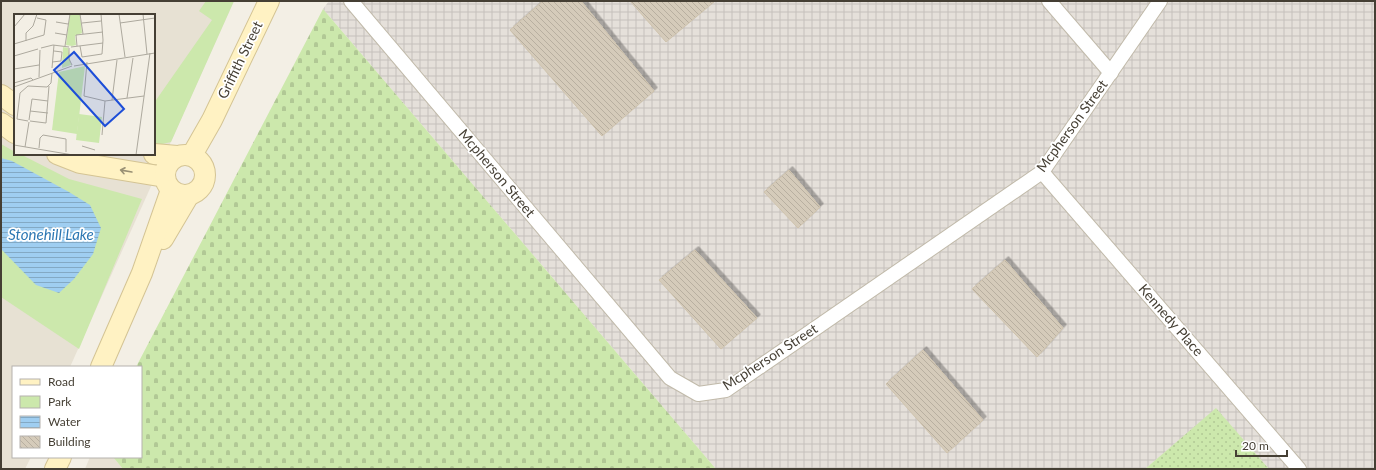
<svg xmlns="http://www.w3.org/2000/svg" width="1376" height="470" font-family="Lato,sans-serif">
	<defs>
		<pattern id="industrial-grid" width="8" height="8" patternUnits="userSpaceOnUse"><rect width="8" height="8" fill="#e5e0da"/><path d="M0 4h8M4 0v8" fill="none" stroke="#c6c1bc"/></pattern>
		<pattern id="grass-dots" width="8" height="8" patternUnits="userSpaceOnUse"><rect width="8" height="8" fill="#cce8ac"/><path d="M2 2h.1M6 6h.1" fill="none" stroke="#b1c895" stroke-width="1.8" stroke-linecap="round"/></pattern>
		<pattern id="cemetery-stones" width="16" height="16" patternUnits="userSpaceOnUse"><rect width="16" height="16" fill="#cce8ac"/><path d="M2 7V4a2 2 0 0 1 4 0v3zM10 15v-3a2 2 0 0 1 4 0v3z" fill="#b1c895"/></pattern>
		<pattern id="water-rules" width="6" height="5" patternUnits="userSpaceOnUse"><rect width="6" height="5" fill="#9fcef1"/><path d="M0 2.5h6" fill="none" stroke="#83a9c4"/></pattern>
		<pattern id="building-back-hatch" width="6" height="6" patternUnits="userSpaceOnUse"><rect width="6" height="6" fill="#d5cbba"/><path d="M-1 5l2 2M0 0l6 6M5-1l2 2" fill="none" stroke="#b8afa0"/></pattern>
		<filter id="shadow"><feDropShadow dx="3.5" dy="-3.5" stdDeviation="0" flood-color="#0004"/></filter>
	</defs>
	<rect width="100%" height="100%" fill="#f3efe5"/>
	<g fill="#e7e1d3" fill-rule="evenodd">
		<path d="M1,1h233l-164,366h-57v90h18l-6,12h-24zM15,15h139v139h-139z"/>
		<polygon points="90,457 113,457 123,469 85,469"/>
	</g>
	<polygon fill="url(#industrial-grid)" points="329,1 1375,1 1375,469 1269,469 1216,409 1145,469 716,469 323,9"/>
	<polygon fill="url(#grass-dots)" points="1216,408 1269,469 1145,469"/>
	<polygon fill="url(#cemetery-stones)" points="323,9 716,469 123,469 113,457 141,457 141,367 136,367"/>
	<g fill="#cce8ac">
		<polygon points="206,1 234,1 171,142 154,146 154,103 212,20 199,11"/>
		<polygon points="1,144 15,152 15,154 20,154 69,179 142,199 79,349 1,297"/>
	</g>
	<polygon fill="url(#water-rules)" points="1,158 12,161 69,192 90,205 101,228 93,254 74,279 59,293 36,285 1,249"/>
	<g fill="url(#building-back-hatch)" stroke="#cfc3ad" filter="url(#shadow)">
		<polygon points="543,1 581,1 654,91 602,136 510,30"/>
		<polygon points="630,1 715,1 666,42"/>
		<polygon points="789,170 820,207 798,228 764,192"/>
		<polygon points="695,250 757,318 721,349 659,280"/>
		<polygon points="1005,260 1063,328 1037,357 972,289"/>
		<polygon points="923,350 983,420 947,453 886,384"/>
	</g>
	<g fill="none" stroke-linecap="round" stroke-linejoin="round">
		<g stroke="#c1baaa" stroke-width="16">
			<g id="street">
				<polyline points="351,1 670,378 698,394 726,390 1042,172 1160,1"/>
				<polyline points="1049,1 1111,73"/>
				<polyline points="1042,172 1299,469"/>
			</g>
		</g>
		<g stroke="#d4c494" stroke-width="22">
			<g id="secondary">
				<polyline points="1,95 15,105"/>
				<polyline points="1,123 15,133"/>
				<polyline points="57,154 80,163 165,177"/>
				<polyline points="154,154 177,156"/>
				<circle cx="185" cy="175" r="20"/>
				<polyline points="192,155 212,120 269,1"/>
				<polyline points="163,239 189,195"/>
				<polyline points="101,367 142,273 171,190"/>
				<polyline points="55,469 61,457"/>
			</g>
		</g>
		<use href="#street" stroke="#fff" stroke-width="14"/>
		<use href="#secondary" stroke="#fff2c3" stroke-width="20"/>
	</g>
	<defs><path id="oneway-shaft" d="M-6 0H5M1.5-3L5.5 0L1.5 3" fill="none" stroke-width="1.6" stroke-linecap="round" stroke-linejoin="round"/></defs>
	<use stroke="#999074" href="#oneway-shaft" transform="translate(126 171) rotate(-170)"/>
	<g text-anchor="middle" stroke-width="3.5" stroke-linejoin="round" paint-order="stroke">
		<g font-size="14" fill="#453f34" stroke="#fff">
			<text transform="translate(240 60) rotate(-64)" y="5">Griffith Street</text>
			<text transform="translate(1072 126) rotate(-54)" y="5">Mcpherson Street</text>
			<text transform="translate(497 173) rotate(50)" y="5">Mcpherson Street</text>
			<text transform="translate(1171 320) rotate(49)" y="5">Kennedy Place</text>
			<text transform="translate(770 357) rotate(-33)" y="5">Mcpherson Street</text>
		</g>
		<g font-size="15" font-style="italic" fill="#2c77b3" stroke="#fff">
			<text x="51" y="240">Stonehill Lake</text>
		</g>
	</g>
	<g transform="translate(14 14)">
		<rect width="141" height="141" fill="#f3efe5"/>
		<path d="M65,100l23,3 -3,26 -23,-3z" fill="#cce8ac"/>
		<path d="M71,52l-8,68 -25,-4 7,-58z" fill="#cce8ac"/>
		<path d="M56,0h10l2,19 -7,3 1,9 -4,1 -6,-1zM49,33l5,1 3,17 -9,3z" fill="#cce8ac"/>
		<path fill="none" stroke="#ada99e" stroke-width="1" d="M66,0l3,20M105,0l6,43M129,0l4,40M42,8l12,2M68,9l19,-2M106,9l35,-5M0,13l11,-13M41,19l12,2M12,27v-8l7,-7 4,-12M0,30l30,-9 2,-15 -9,-2M51,32l5,-32M63,32l-1,-11 27,-3M66,32l2,11 20,-3 1,-14 -2,-26M57,33l32,-4M27,34l12,-3 16,2M55,34v11l3,6M0,42l24,-7M38,48l9,-1 1,-9 -8,-1M73,48l-3,34 21,5 39,-5M60,52l81,-13M38,54l2,-23M0,55l25,-4M25,63l1,-27M0,69l17,-5 2,2M0,73l58,-21M113,84l6,-40M98,86l5,-40M16,97l18,2M15,106l3,-21 16,2M14,107l-11,-2 3,-26 8,-7 19,1 4,-4 1,-10M16,107l16,2 3,-37M88,121l3,-34M0,131l59,10M68,132l13,4M11,133l4,-25M25,134l1,-10 3,-3 23,4v13M122,141l14,-102"/>
		<path fill="#1d4ed8" fill-opacity="0.15" stroke="#1d4ed8" stroke-width="2" d="M60,38l50,57 -19,17 -51,-56z"/>
		<rect width="141" height="141" fill="none" stroke="#453f34" stroke-width="2"/>
	</g>
	<rect width="1376" height="470" fill="none" stroke="#453f34" stroke-width="4"/>
	<rect x="12" y="366" width="130" height="92" fill="#ffffff" stroke="#b5b2ae"/>
	<rect x="20" y="379" width="20" height="6" fill="#fff2c3" stroke="#b5b2ae"/>
	<text x="48" y="386" font-size="12" fill="#453f34">Road</text>
	<rect x="20" y="396" width="20" height="12" fill="#cce8ac" stroke="#b5b2ae"/>
	<text x="48" y="406" font-size="12" fill="#453f34">Park</text>
	<rect x="20" y="416" width="20" height="12" fill="url(#water-rules)" stroke="#b5b2ae"/>
	<text x="48" y="426" font-size="12" fill="#453f34">Water</text>
	<rect x="20" y="436" width="20" height="12" fill="url(#building-back-hatch)" stroke="#b5b2ae"/>
	<text x="48" y="446" font-size="12" fill="#453f34">Building</text>
	<path d="M1236 450v6h51v-6" fill="none" stroke="#453f34" stroke-width="2"/>
	<text x="1242" y="450" font-size="12" fill="#453f34" stroke="#ffffff" stroke-width="3" paint-order="stroke">20 m</text>
</svg>
